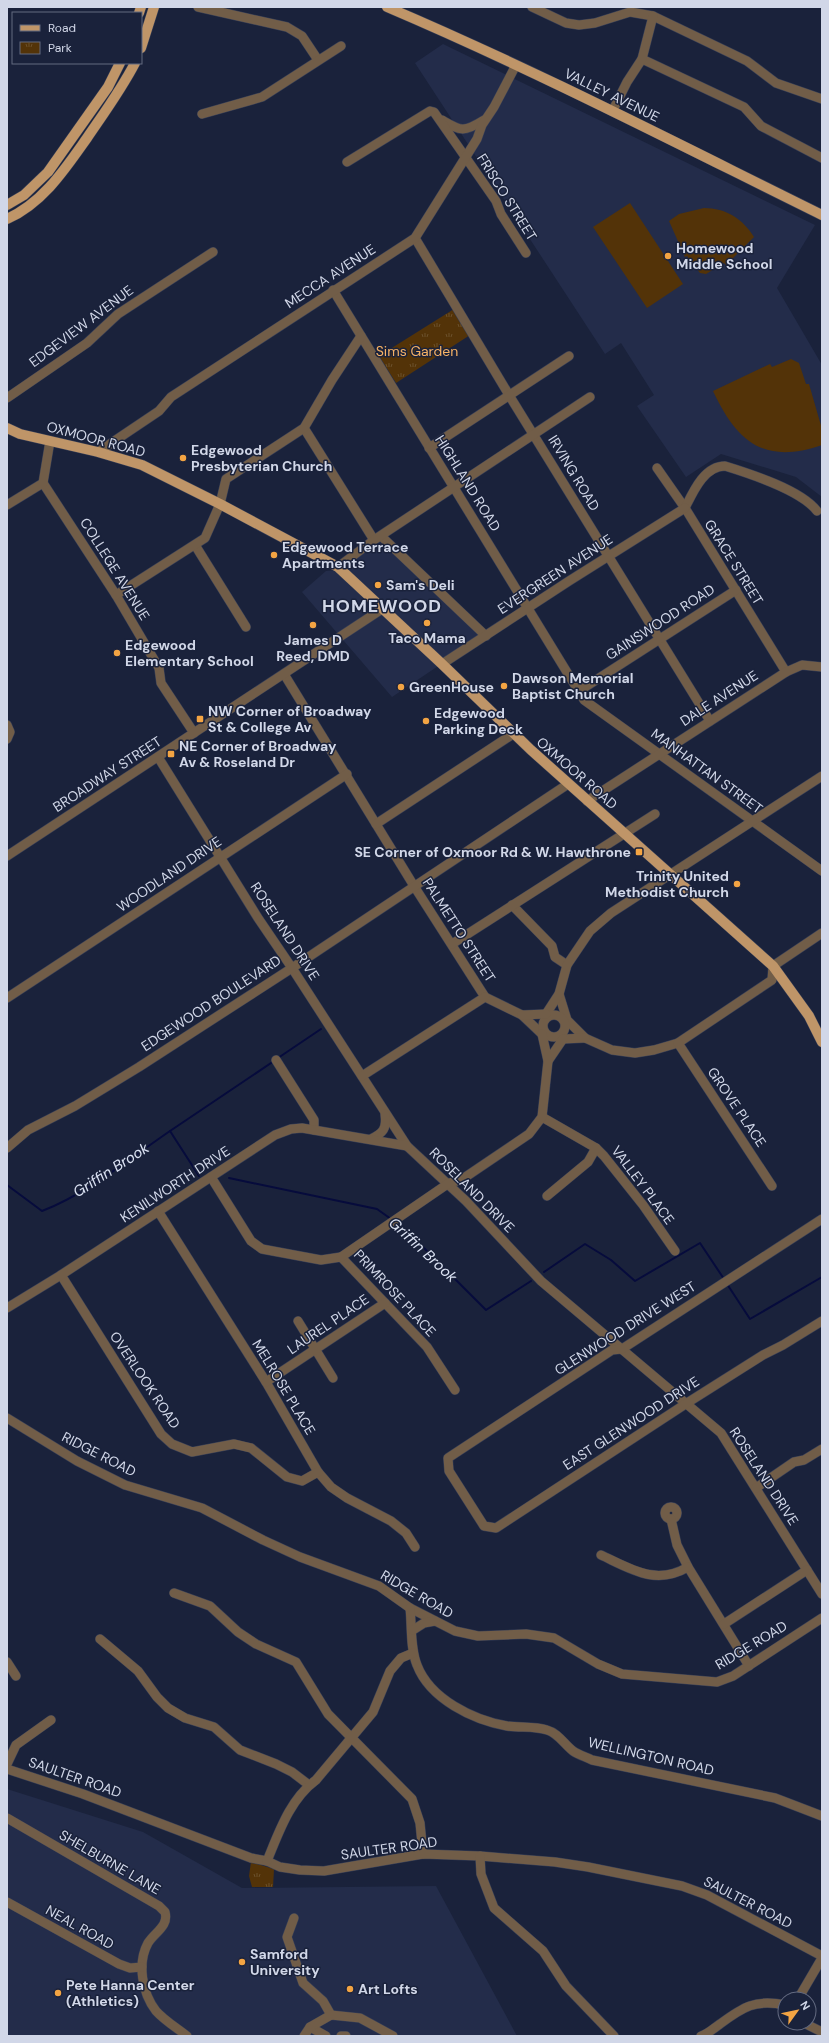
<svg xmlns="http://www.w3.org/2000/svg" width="829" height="2043" font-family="'DM Sans',sans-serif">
	<defs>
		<pattern id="park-tufts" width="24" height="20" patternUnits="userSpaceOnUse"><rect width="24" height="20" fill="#533308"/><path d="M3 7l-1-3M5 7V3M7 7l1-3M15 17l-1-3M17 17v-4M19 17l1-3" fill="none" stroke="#6b502c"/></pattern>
	</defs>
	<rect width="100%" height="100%" fill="#1a223b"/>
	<g fill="#232c4a">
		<polygon points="443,44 815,225 777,288 822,365 822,497 796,477 721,454 686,477 637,406 654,395 621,343 605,354 415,63"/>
		<polygon points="381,538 483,636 392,697 302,592 326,571 337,570"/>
		<polygon points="7,1789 143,1832 242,1888 436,1886 517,2036 7,2036"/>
	</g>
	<g fill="url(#park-tufts)">
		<polygon points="454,309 470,335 396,383 379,356"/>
		<polygon points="251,1862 274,1869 273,1887 252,1887 249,1876"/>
	</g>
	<g fill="#533308">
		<polygon points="630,203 683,284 647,308 593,227"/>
		<path d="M704,208c22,0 39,11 50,29l-28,28 -2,-2 -18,11 -6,-1 -13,-17 -2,1 -16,-36 10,-7z"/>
		<path d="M791,359l8,4 7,21h3l13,45v16c-58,20 -85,-3 -109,-54l57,-27 2,3z"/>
	</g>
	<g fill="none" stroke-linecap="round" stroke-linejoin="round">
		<g stroke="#060b3c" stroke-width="2">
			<polyline points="278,1058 321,1029"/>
			<polyline points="170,1131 274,1061"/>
			<polyline points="229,1178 377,1209 391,1219"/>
			<path d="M7,1185l35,26c46,-18 87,-52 128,-80l29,45"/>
			<polyline points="396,1223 406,1230 486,1310 531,1281"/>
			<polyline points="544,1272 585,1244 611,1260 635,1281 700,1243 724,1279"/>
			<polyline points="727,1284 750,1319 822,1277"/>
		</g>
		<g stroke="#373f57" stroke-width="10">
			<g id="minor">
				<polyline points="198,7 287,27 302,36 318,60"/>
				<polyline points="532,7 566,23 579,25 595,23 630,12 653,16 747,61 776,83 822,99"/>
				<polyline points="642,59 744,107 761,126 822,158"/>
				<polyline points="613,110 627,82 642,59 653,16"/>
				<polyline points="202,114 262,97 341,46"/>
				<path d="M442,120c19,11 21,13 42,0"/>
				<polyline points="347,162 430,111 434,112 496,201 501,214 526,253"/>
				<polyline points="415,238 509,395 710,721"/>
				<polyline points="333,290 584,700 822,871"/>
				<polyline points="7,398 87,343 118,314 213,252"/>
				<polyline points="304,428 374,540"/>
				<polyline points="429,448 569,356"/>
				<polyline points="98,452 159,411 171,397 415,238 477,139 482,125 494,107 516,65"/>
				<polyline points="657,468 685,508 786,672"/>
				<polyline points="43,483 116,595 159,668 161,683 194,733"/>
				<polyline points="7,505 43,483 50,441"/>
				<path d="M685,508c8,-16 19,-42 40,-42 26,8 76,24 92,45"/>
				<polyline points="381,536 486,636"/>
				<polyline points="195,545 246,627"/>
				<polyline points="338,567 374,540 590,397"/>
				<polyline points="116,595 205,538 220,504 226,479 304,428 332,380 361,336"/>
				<polyline points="442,664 569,581 685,508"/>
				<polyline points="284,674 414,886 485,997"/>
				<polyline points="579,691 736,590"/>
				<polyline points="7,725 10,732 7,739"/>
				<polyline points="158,757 258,918 292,968 407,1146 466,1201 541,1281 721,1433 822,1594"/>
				<polyline points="587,801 786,672 802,665 822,667"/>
				<polyline points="376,824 513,734"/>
				<polyline points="7,856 382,609"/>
				<polyline points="512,905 552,946 555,957 567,965"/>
				<polyline points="452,944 655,814"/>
				<polyline points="559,994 567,1020 585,1038 612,1050 635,1053 654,1050 678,1043 772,980 773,966 822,933"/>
				<polyline points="485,997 522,1015 542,1034"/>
				<polyline points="7,998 347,774"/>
				<polyline points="546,1014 559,994 567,965 590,931 611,913 822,776"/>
				<circle cx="554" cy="1026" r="11"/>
				<polyline points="522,1015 546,1014"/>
				<polyline points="563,1039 585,1038"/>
				<polyline points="678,1043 772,1186"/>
				<polyline points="276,1060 314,1120 314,1130"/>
				<polyline points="548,1061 563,1039"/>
				<polyline points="362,1076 485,997"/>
				<polyline points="542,1117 596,1148 604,1156 643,1205 675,1251"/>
				<path d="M371,1139c12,-6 16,-10 14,-25"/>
				<polyline points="7,1148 28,1130 75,1106 139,1067 292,968 568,784"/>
				<polyline points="211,1177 251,1241 262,1249 321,1260 341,1257 427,1347 455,1390"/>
				<polyline points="547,1196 588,1162 596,1148"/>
				<polyline points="158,1211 266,1382 318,1472 331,1487 347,1498 391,1521 406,1533 415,1547"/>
				<polyline points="822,1219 622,1349 612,1350 448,1458 449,1471 484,1526 496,1528 687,1403 763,1355 783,1345 822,1321"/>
				<polyline points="341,1257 449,1183 461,1180 529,1134 542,1117 548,1061 542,1034"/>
				<polyline points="61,1275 161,1434 172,1444 192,1452 234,1444 251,1448 287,1477 302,1481 318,1472"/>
				<polyline points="7,1308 61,1275 275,1135 291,1129 302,1128 407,1146"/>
				<polyline points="298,1321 333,1378"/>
				<polyline points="266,1382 385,1303"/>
				<polyline points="7,1418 77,1461 125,1485 202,1508 263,1540 300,1557 379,1586 410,1608 455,1631 478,1636 526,1634 554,1638 598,1664 622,1674 717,1682 733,1676 822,1618"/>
				<polyline points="756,1488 794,1462 804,1460 822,1449"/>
				<circle cx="671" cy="1513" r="6"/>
				<polyline points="671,1519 677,1545 688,1567 749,1666"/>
				<path d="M601,1555c30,14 55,31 87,12"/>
				<polyline points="174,1593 210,1606 238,1632 256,1644 296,1662 328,1714 412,1799 420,1823 423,1854"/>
				<path d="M410,1608c2,18 0,40 7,57 13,34 56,55 90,61 13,2 27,0 40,4 11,3 17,14 26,21 6,4 13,6 19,9l183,38 47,18"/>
				<polyline points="724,1624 807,1570"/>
				<polyline points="413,1630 424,1623 435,1621"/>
				<polyline points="100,1639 138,1671 157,1697 168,1708 185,1718 214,1727 240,1750 276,1764 292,1772 309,1785"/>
				<polyline points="7,1662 16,1676"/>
				<polyline points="7,1764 16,1745 51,1720"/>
				<polyline points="7,1769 83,1794 251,1858 267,1861 280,1867 300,1870 324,1871 423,1854 480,1856 555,1862 588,1867 682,1886 707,1895 822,1956"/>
				<path d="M7,1818l152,88 6,6c4,14 -10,20 -17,31 -11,20 -6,50 8,68 9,10 21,17 31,25"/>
				<polyline points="480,1856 481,1874 494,1908 543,1951 566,1986 614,2036"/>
				<path d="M267,1861c12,-29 23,-62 49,-81l57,-68 17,-41 11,-13 12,-5"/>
				<polyline points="7,1902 119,1964 130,1968 142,1967"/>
				<polyline points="294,1918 287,1937 303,1983 323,2001 331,2015"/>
				<polyline points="798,1999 822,1958"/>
				<polyline points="804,2023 822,2032"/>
				<polyline points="310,2027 326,2036"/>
				<polyline points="304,2036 310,2027 331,2015 360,2018 393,2036"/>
				<polyline points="341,2036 346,2036"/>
				<path d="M701,2036c7,-2 13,-8 19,-12 23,-17 35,-25 65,-19"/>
			</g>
		</g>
		<g stroke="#373f57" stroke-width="11">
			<g id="major">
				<path d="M387,7c148,63 291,137 435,208"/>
				<polyline points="139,13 141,7"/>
				<polyline points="141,48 154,7"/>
				<polyline points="7,205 24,195 48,172 108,87 120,63"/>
				<path d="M7,219c36,-16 58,-50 80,-81 17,-25 34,-48 48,-75"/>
				<polyline points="7,428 20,434 98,452 142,465 220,504 338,567 442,664 531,750 773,966 809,1016 822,1042"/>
			</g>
		</g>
		<use href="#minor" stroke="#715d48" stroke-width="9"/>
		<use href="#major" stroke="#bf9568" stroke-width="10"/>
	</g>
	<g fill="#f3a443" stroke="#1a223b" stroke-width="1.5">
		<circle cx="668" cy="256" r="4"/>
		<circle cx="183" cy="458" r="4"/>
		<circle cx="274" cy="555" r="4"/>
		<circle cx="378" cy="585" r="4"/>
		<circle cx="427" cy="623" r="4"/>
		<circle cx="313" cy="625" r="4"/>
		<circle cx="117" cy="653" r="4"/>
		<circle cx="504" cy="686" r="4"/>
		<circle cx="401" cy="687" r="4"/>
		<rect x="196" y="715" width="8" height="8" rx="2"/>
		<circle cx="426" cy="721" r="4"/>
		<rect x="167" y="750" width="8" height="8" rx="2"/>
		<rect x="635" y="848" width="8" height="8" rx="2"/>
		<circle cx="737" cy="884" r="4"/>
		<circle cx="242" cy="1962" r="4"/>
		<circle cx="350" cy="1989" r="4"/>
		<circle cx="58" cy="1993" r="4"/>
	</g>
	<g text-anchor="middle" stroke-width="3" stroke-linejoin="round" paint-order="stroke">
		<g font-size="14" fill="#d1d7e8" stroke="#1a223b">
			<text transform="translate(612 95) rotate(26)" y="5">VALLEY AVENUE</text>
			<text transform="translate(507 197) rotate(58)" y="5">FRISCO STREET</text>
			<text transform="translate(330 276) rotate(-33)" y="5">MECCA AVENUE</text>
			<text transform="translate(81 326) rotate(-37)" y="5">EDGEVIEW AVENUE</text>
			<text transform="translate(96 439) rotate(15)" y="5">OXMOOR ROAD</text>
			<text transform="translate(574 473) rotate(59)" y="5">IRVING ROAD</text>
			<text transform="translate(468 483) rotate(58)" y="5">HIGHLAND ROAD</text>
			<text transform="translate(734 562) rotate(58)" y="5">GRACE STREET</text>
			<text transform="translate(115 569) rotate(58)" y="5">COLLEGE AVENUE</text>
			<text transform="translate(555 574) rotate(-33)" y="5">EVERGREEN AVENUE</text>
			<text transform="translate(660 622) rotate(-33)" y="5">GAINSWOOD ROAD</text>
			<text transform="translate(719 698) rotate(-33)" y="5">DALE AVENUE</text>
			<text transform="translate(707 771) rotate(36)" y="5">MANHATTAN STREET</text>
			<text transform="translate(577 773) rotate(41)" y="5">OXMOOR ROAD</text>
			<text transform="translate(107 774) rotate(-33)" y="5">BROADWAY STREET</text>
			<text transform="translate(169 874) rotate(-34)" y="5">WOODLAND DRIVE</text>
			<text transform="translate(459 930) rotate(57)" y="5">PALMETTO STREET</text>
			<text transform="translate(285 931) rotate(57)" y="5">ROSELAND DRIVE</text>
			<text transform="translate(211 1003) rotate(-33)" y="5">EDGEWOOD BOULEVARD</text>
			<text transform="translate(737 1107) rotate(56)" y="5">GROVE PLACE</text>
			<text transform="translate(175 1184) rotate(-33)" y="5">KENILWORTH DRIVE</text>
			<text transform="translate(643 1185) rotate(53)" y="5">VALLEY PLACE</text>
			<text transform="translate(472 1190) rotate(45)" y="5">ROSELAND DRIVE</text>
			<text transform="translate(395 1293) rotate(47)" y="5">PRIMROSE PLACE</text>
			<text transform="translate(328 1324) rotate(-34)" y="5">LAUREL PLACE</text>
			<text transform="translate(625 1328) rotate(-32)" y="5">GLENWOOD DRIVE WEST</text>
			<text transform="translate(145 1380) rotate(56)" y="5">OVERLOOK ROAD</text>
			<text transform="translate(284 1387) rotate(59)" y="5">MELROSE PLACE</text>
			<text transform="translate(631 1423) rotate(-33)" y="5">EAST GLENWOOD DRIVE</text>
			<text transform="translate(99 1454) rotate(27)" y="5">RIDGE ROAD</text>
			<text transform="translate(764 1476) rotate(57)" y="5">ROSELAND DRIVE</text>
			<text transform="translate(417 1594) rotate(30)" y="5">RIDGE ROAD</text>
			<text transform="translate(751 1645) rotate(-31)" y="5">RIDGE ROAD</text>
			<text transform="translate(651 1756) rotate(13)" y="5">WELLINGTON ROAD</text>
			<text transform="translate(75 1777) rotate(19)" y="5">SAULTER ROAD</text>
			<text transform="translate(389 1848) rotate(-8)" y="5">SAULTER ROAD</text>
			<text transform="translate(110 1862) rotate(30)" y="5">SHELBURNE LANE</text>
			<text transform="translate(748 1902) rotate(27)" y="5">SAULTER ROAD</text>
			<text transform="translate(80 1927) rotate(29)" y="5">NEAL ROAD</text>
		</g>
		<g font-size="14" font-weight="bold" fill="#d1d7e8" stroke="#1a223b" text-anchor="start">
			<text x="676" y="253">Homewood<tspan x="676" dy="16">Middle School</tspan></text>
			<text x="191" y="455">Edgewood<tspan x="191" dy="16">Presbyterian Church</tspan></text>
			<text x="282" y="552">Edgewood Terrace<tspan x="282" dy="16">Apartments</tspan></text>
			<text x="386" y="590">Sam's Deli</text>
			<text x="427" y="643" text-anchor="middle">Taco Mama</text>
			<text x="313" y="645" text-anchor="middle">James D<tspan x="313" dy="16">Reed, DMD</tspan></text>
			<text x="125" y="650">Edgewood<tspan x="125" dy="16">Elementary School</tspan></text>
			<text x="512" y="683">Dawson Memorial<tspan x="512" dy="16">Baptist Church</tspan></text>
			<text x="409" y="692">GreenHouse</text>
			<text x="208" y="716">NW Corner of Broadway<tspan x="208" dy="16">St &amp; College Av</tspan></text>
			<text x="434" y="718">Edgewood<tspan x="434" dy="16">Parking Deck</tspan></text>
			<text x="179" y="751">NE Corner of Broadway<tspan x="179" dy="16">Av &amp; Roseland Dr</tspan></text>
			<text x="631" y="857" text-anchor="end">SE Corner of Oxmoor Rd &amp; W. Hawthrone</text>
			<text x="729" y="881" text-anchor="end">Trinity United<tspan x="729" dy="16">Methodist Church</tspan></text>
			<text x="250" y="1959">Samford<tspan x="250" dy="16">University</tspan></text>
			<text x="66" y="1990">Pete Hanna Center<tspan x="66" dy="16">(Athletics)</tspan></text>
			<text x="358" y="1994">Art Lofts</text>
		</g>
		<g font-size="14" fill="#f6b266" stroke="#1a223b">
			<text x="417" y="356">Sims Garden</text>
		</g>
		<g font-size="15" font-style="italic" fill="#dce3f4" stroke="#1a223b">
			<text transform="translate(111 1170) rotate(-33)" y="5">Griffin Brook</text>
			<text transform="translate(423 1250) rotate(43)" y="5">Griffin Brook</text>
		</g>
		<g font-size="18" font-weight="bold" letter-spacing="1" fill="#d1d7e8" stroke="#1a223b">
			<text x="382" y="612">HOMEWOOD</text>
		</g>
	</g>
	<rect width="829" height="2043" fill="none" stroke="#d1d7e8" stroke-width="16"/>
	<rect x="12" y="12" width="130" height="52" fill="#1a223b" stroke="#636a80"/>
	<rect x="20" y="25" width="20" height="6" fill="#bf9568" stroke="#636a80"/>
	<text x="48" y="32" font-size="12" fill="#d1d7e8">Road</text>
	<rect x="20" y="42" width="20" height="12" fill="url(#park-tufts)" stroke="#636a80"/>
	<text x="48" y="52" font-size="12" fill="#d1d7e8">Park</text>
	<g transform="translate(797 2011) rotate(57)"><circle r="19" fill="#1a223b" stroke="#636a80"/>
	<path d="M0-3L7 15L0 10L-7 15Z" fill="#f3a443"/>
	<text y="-6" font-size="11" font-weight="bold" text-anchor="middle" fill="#d1d7e8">N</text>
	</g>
</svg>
